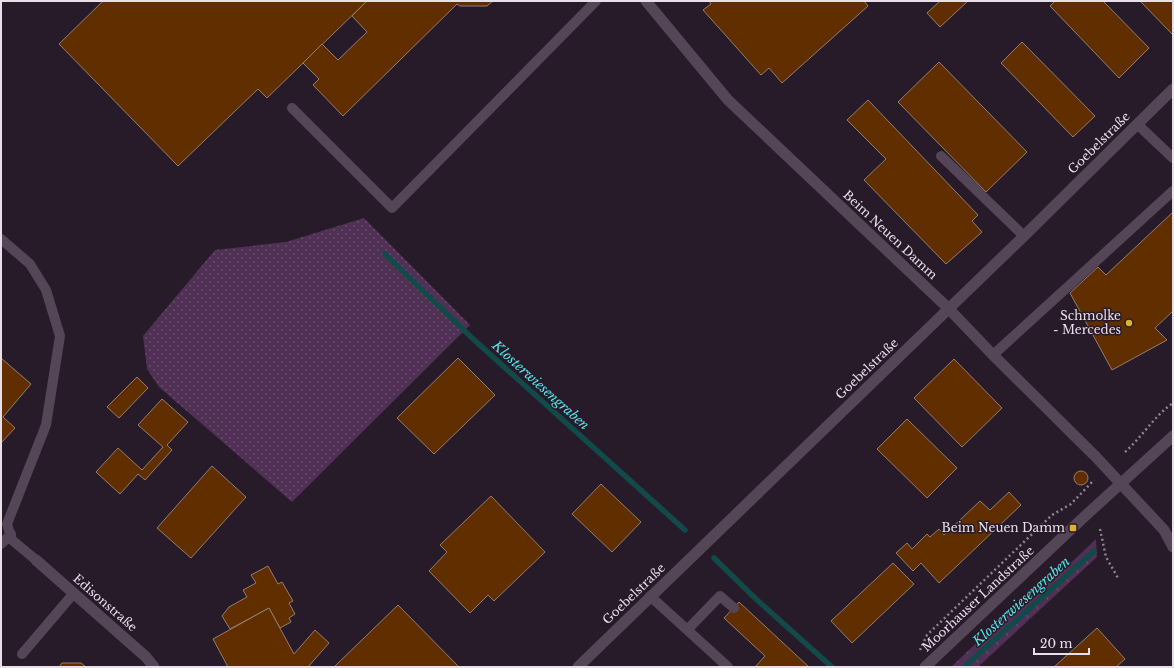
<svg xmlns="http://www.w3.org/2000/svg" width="1174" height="668" font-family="'Libre Baskerville',serif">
	<defs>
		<pattern id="grass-dots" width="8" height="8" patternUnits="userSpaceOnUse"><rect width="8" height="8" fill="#503054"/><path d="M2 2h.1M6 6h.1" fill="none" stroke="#694e6d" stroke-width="1.8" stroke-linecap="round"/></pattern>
		<pattern id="forest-crowns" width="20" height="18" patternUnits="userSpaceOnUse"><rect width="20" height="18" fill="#503054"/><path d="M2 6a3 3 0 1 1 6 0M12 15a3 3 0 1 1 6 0" fill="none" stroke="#694e6d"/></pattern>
	</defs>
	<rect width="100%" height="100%" fill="#271a29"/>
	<polygon fill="url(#grass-dots)" points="364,218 470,325 292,502 159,387 147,369 143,336 215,250 286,242"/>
	<polygon fill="url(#forest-crowns)" points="1096,539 1097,557 978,667 951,667 1052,571 1058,575"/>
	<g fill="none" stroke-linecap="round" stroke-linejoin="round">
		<g stroke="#124949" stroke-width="5.5">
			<polyline points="385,254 471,337 685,530"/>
			<polyline points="714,558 756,599 832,667"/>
			<polyline points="964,667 1094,551"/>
		</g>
	</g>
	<g fill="#612e00" stroke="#937e6f">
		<polygon points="103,1 367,1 267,98 258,89 178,166 59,44"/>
		<polygon points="367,1 493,1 487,6 460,6 457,4 343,116 313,85 319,79 303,63 322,44 338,60 367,32 352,16"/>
		<polygon points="709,1 864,1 868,6 782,83 769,68 761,75 703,10 711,4"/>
		<polygon points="940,1 968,1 940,27 927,13"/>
		<polygon points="1055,1 1103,1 1149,48 1119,78 1050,6"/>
		<polygon points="1140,1 1173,1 1173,35"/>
		<polygon points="1022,42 1095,116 1073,137 1001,63"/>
		<polygon points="939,62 1027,152 986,192 898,102"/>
		<polygon points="868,100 978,215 972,221 982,232 946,264 864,180 886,159 847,120"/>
		<polygon points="1173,212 1173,311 1155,328 1167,340 1112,370 1070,293 1098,267 1106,275"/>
		<polygon points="1,358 31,384 3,417 15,428 1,443"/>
		<polygon points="458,358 495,395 434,454 397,418"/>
		<polygon points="954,359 1002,408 962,447 914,398"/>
		<polygon points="137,377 148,388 119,418 107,407"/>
		<polygon points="162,399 188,422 167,445 172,450 145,480 138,474 120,494 96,472 118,448 142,470 163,447 138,425"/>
		<polygon points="907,419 957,468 927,498 877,449"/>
		<polygon points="212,466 246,497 191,558 157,528"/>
		<circle cx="1081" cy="478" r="7"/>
		<polygon points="601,484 641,522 612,552 572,514"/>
		<polygon points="1009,492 1021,505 939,583 921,563 913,571 896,553 907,543 912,549 927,534 930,537 939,529 944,535 980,501 990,510"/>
		<polygon points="491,496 545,552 494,601 488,595 470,613 429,571 447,552 440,545"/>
		<polygon points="893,563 914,584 852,643 831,621"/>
		<polygon points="268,566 278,584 282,582 293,601 289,603 295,614 289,618 291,622 280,628 269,608 230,629 222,616 229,607 247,597 243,590 256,583 251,575"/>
		<polygon points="739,602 809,667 755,667 765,656 724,618"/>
		<polygon points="398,605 459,667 334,667"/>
		<polygon points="269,608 294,654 315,630 329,643 308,667 228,667 213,639"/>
		<polygon points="1097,628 1125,659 1116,667 1054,667"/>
		<polygon points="62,663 81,663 86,667 59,667"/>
	</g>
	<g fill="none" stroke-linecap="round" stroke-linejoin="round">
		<g stroke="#8e8390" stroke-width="2.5" stroke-dasharray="2 3" stroke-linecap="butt">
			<path d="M1125,452c17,-15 30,-37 48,-49"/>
			<polyline points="1100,529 1106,557 1118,578"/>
			<polyline points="920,650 927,635 1052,515 1071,504 1094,480"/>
		</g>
		<g stroke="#554657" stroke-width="10">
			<polyline points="292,108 392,208 596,1"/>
			<polyline points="1137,124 1173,158"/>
			<polyline points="941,156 1024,236"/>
			<polyline points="1,239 30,264 46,290 60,336 46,425 7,524 12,540 36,560"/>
			<polyline points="993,355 1173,191"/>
			<polyline points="1,544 11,534"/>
			<polyline points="650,596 728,667"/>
			<polyline points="688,629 720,596 734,608"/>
			<polyline points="22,654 74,593"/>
		</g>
		<g stroke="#554657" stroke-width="11">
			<polyline points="646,1 728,100 948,308 993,355 1096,457 1164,530 1173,547"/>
			<polyline points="36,560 146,657 154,667"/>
			<polyline points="578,667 1024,236 1173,89"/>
		</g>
		<polyline stroke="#554657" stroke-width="11" points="925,667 1084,517 1173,436"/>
	</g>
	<g fill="#dcb233" stroke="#271a29" stroke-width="1.5">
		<circle cx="1129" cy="323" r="4"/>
		<rect x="1069" y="524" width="8" height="8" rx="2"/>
	</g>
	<g text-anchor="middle" stroke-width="3" stroke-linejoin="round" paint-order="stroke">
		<g font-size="12" fill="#e8dfe9" stroke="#271a29">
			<text transform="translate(1099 143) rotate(-45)" y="4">Goebelstraße</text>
			<text transform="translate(890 235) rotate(43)" y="4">Beim Neuen Damm</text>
			<text transform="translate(867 369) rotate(-44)" y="4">Goebelstraße</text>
			<text transform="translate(634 594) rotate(-44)" y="4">Goebelstraße</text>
			<text transform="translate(978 599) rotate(-43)" y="4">Moorhauser Landstraße</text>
			<text transform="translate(105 603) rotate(41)" y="4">Edisonstraße</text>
		</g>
		<g font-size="12" fill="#e8dfe9" stroke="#271a29" text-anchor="end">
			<text x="1121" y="320">Schmolke<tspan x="1121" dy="14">- Mercedes</tspan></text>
			<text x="1065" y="532">Beim Neuen Damm</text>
		</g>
		<g font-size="13" font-style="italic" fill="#56e7e8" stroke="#271a29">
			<text transform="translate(541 385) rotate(42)" y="5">Klosterwiesengraben</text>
			<text transform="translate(1021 601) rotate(-42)" y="5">Klosterwiesengraben</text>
		</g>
	</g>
	<rect width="1174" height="668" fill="none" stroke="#e8dfe9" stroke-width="4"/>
	<path d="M1034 648v6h55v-6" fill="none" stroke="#e8dfe9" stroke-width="2"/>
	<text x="1040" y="648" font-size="12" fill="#e8dfe9" stroke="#271a29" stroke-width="3" paint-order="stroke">20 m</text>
</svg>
